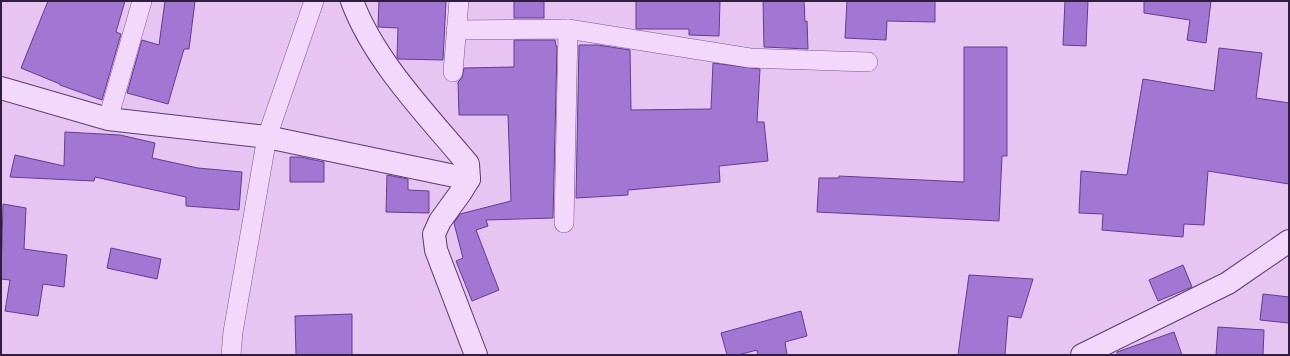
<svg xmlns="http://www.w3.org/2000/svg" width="1290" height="356" font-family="'PT Serif',serif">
	<rect width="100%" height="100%" fill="#e7c4f2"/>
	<g fill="#a376d4" stroke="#623c90">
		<polygon points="48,1 125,1 116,32 121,34 102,100 60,85 60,84 21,68"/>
		<polygon points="165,1 195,1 189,49 184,49 168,104 127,93 142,40 159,45"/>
		<polygon points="379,1 446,1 443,60 398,59 397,57 398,28 378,27"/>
		<rect x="514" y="1" width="30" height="17"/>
		<polygon points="636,1 720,1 719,36 689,35 689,29 636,29"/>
		<polygon points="763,1 804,1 805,22 807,21 808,49 764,47"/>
		<polygon points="847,1 935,1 935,22 887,21 886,40 845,38"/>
		<polygon points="1065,1 1088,1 1086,46 1063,45"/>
		<polygon points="1144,1 1211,1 1206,43 1187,40 1190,20 1144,13"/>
		<polygon points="514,40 555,40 556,46 557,46 553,218 486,220 488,226 476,230 499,290 472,301 456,261 463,258 454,223 460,214 511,201 508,115 459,115 458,82 462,78 464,68 514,67"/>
		<polygon points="579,45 598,45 630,50 631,110 711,109 713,63 760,69 757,122 764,122 768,161 719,166 720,182 628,190 628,195 576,198"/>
		<polygon points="964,47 1007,47 1007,156 1002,156 999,221 817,212 819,178 839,178 839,176 964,182"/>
		<polygon points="1219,48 1262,53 1256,98 1289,103 1289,184 1208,171 1204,225 1184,224 1183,237 1102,230 1103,214 1079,213 1081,171 1127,175 1143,79 1214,91"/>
		<polygon points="65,132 120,135 155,143 152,158 198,168 242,172 239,210 186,206 186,197 95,177 94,181 10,177 15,155 64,166"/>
		<polygon points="290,157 300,157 324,162 324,182 290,182"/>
		<polygon points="387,175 408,179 408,190 429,191 429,213 386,212"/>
		<polygon points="3,204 26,208 24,249 67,255 64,287 43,284 38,316 5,311 10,280 1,279"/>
		<polygon points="111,248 161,259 157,279 107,268"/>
		<polygon points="1183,265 1192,287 1158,301 1149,280"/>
		<polygon points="969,275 1033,279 1021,318 1008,316 1005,355 958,355"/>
		<polygon points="1263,294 1289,297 1289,323 1260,320"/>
		<polygon points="801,311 807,336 785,342 787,355 758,355 757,350 738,355 727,355 721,333"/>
		<polygon points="352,314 352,355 296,355 295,316"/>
		<polygon points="1218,327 1264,330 1263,355 1216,355"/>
		<polygon points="1174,332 1182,355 1117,355 1117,352"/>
	</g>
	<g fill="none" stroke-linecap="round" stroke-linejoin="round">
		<g stroke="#78588f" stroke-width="20">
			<g id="street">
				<polyline points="456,30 568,29 750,58 868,62"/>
				<polyline points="453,72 459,1"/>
				<polyline points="108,119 142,1"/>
				<polyline points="564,223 568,29"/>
				<polyline points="231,355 233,332 267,137 314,1"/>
			</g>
		</g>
		<g stroke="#593b71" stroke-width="24">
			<g id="secondary">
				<path d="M352,1c22,60 76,115 116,163l1,15 -8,13 -21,29 -6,13 2,16 40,105"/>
				<polyline points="1,88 108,119 267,137 469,179"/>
				<polyline points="1082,355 1228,283 1289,241"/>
			</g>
		</g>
		<use href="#street" stroke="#f3d8fc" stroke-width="19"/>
		<use href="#secondary" stroke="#f3d8fc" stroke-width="22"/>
	</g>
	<rect width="1290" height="356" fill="none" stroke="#2f1e3d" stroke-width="4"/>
</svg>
